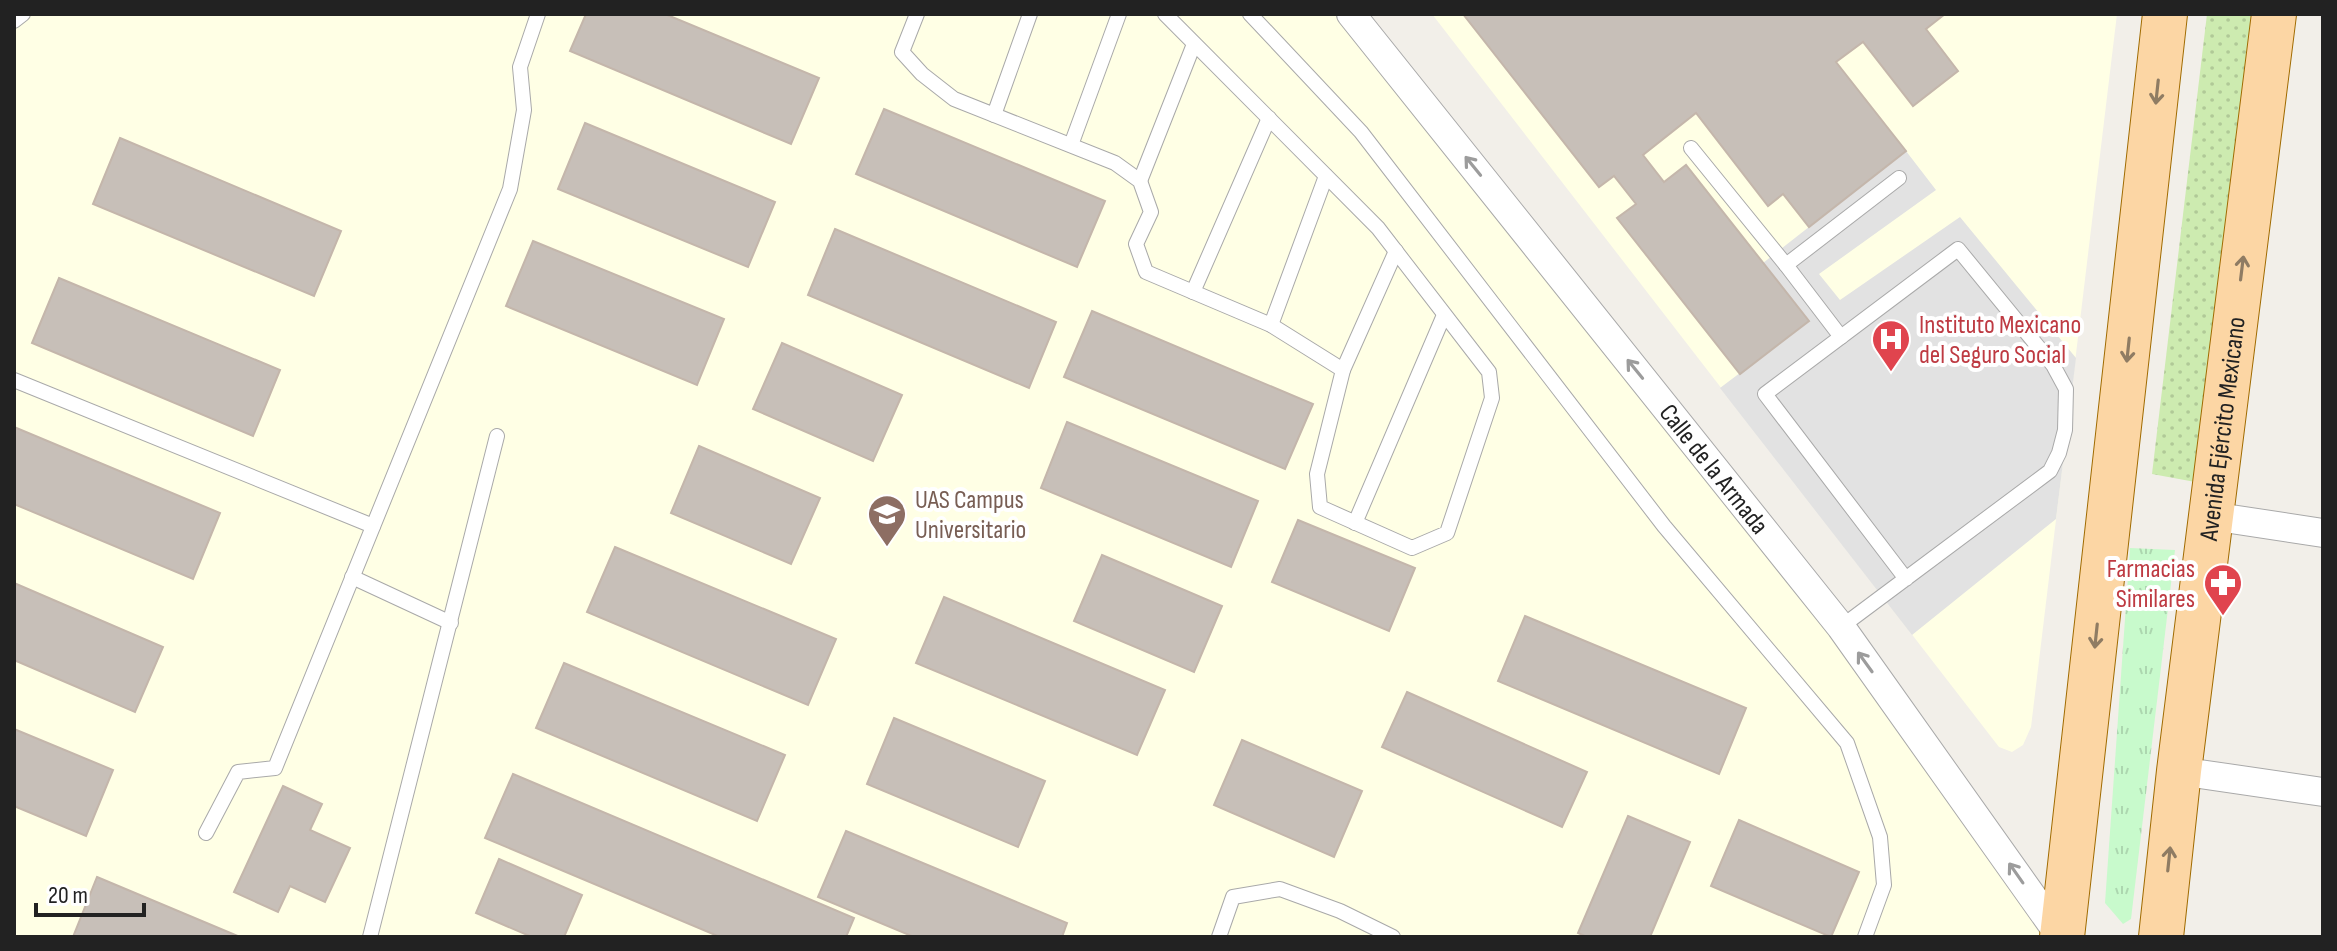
<svg xmlns="http://www.w3.org/2000/svg" width="2337" height="951" font-family="'Sofia Sans Condensed',sans-serif">
	<defs>
		<pattern id="grass-dots" width="8" height="8" patternUnits="userSpaceOnUse" patternTransform="scale(2)"><rect width="8" height="8" fill="#cdebb0"/><path d="M2 2h.1M6 6h.1" fill="none" stroke="#b0c997" stroke-width="1.8" stroke-linecap="round"/></pattern>
		<pattern id="park-tufts" width="24" height="20" patternUnits="userSpaceOnUse" patternTransform="scale(2)"><rect width="24" height="20" fill="#c8facc"/><path d="M3 7l-1-3M5 7V3M7 7l1-3M15 17l-1-3M17 17v-4M19 17l1-3" fill="none" stroke="#acd6af"/></pattern>
	</defs>
	<rect width="100%" height="100%" fill="#f2efe9"/>
	<g fill="#ffffe5">
		<polygon points="14,14 1337,14 1844,653 2043,937 14,937"/>
		<polygon points="1432,14 2117,14 2031,727 2023,745 2012,752 1999,747"/>
	</g>
	<polygon fill="url(#grass-dots)" points="2207,14 2254,14 2206,484 2152,474"/>
	<polygon fill="url(#park-tufts)" points="2130,548 2175,550 2131,919 2123,924 2105,903"/>
	<polygon fill="#e2e2e2" points="1906,151 1936,190 1819,274 1840,300 1960,217 2076,358 2056,519 1912,635 1720,388 1809,321 1763,263"/>
	<g fill="#c7bfb8" stroke="#c4b6ab" stroke-width="2">
		<polygon points="586,14 665,14 819,78 791,144 570,51"/>
		<polygon points="1463,14 1945,14 1926,29 1958,71 1913,106 1863,42 1836,62 1906,151 1809,227 1783,194 1768,206 1696,113 1643,155 1664,182 1686,165 1809,321 1740,374 1617,218 1636,204 1614,176 1599,187"/>
		<polygon points="884,109 1105,201 1077,267 856,174"/>
		<polygon points="585,123 775,202 748,267 558,189"/>
		<polygon points="120,138 341,231 314,296 93,204"/>
		<polygon points="835,229 1056,322 1029,388 808,295"/>
		<polygon points="533,241 724,319 697,385 506,306"/>
		<polygon points="59,278 280,370 253,436 32,343"/>
		<polygon points="1092,311 1313,404 1285,469 1064,377"/>
		<polygon points="782,343 902,395 873,461 753,409"/>
		<polygon points="1067,422 1258,501 1231,567 1041,488"/>
		<polygon points="14,427 220,513 193,579 14,504"/>
		<polygon points="699,446 820,498 791,564 671,513"/>
		<polygon points="1298,520 1415,568 1389,631 1272,582"/>
		<polygon points="615,547 836,639 808,705 587,612"/>
		<polygon points="1102,555 1222,606 1194,672 1074,621"/>
		<polygon points="14,583 163,647 135,712 14,660"/>
		<polygon points="944,597 1165,690 1137,755 916,663"/>
		<polygon points="1525,616 1746,708 1719,774 1498,681"/>
		<polygon points="564,663 785,755 757,821 536,728"/>
		<polygon points="1407,692 1587,772 1562,827 1382,747"/>
		<polygon points="894,718 1045,781 1018,847 867,784"/>
		<polygon points="14,729 113,770 86,836 14,806"/>
		<polygon points="1242,740 1362,791 1334,857 1214,805"/>
		<polygon points="513,774 854,918 846,937 720,937 485,838"/>
		<polygon points="283,786 322,804 310,830 350,848 325,902 290,886 278,912 234,892"/>
		<polygon points="1628,816 1690,842 1650,937 1587,937 1578,933"/>
		<polygon points="1739,820 1859,872 1831,937 1711,886"/>
		<polygon points="846,831 1067,923 1062,937 914,937 818,897"/>
		<polygon points="499,859 582,895 564,937 532,937 476,913"/>
		<polygon points="97,877 240,937 73,937"/>
	</g>
	<g fill="none" stroke-linecap="round" stroke-linejoin="round">
		<g stroke="#a9a9a9" stroke-width="16">
			<g id="service">
				<polyline points="917,14 902,52 922,74 954,99 1115,163 1140,181 1151,212 1136,244 1146,272 1271,325 1343,370 1317,474 1320,507 1412,548 1447,533 1492,398 1489,372 1378,228 1165,14"/>
				<polyline points="1250,14 1361,132 1664,526 1847,743 1880,837 1884,885 1865,937"/>
				<polyline points="14,21 23,14"/>
				<polyline points="994,115 1030,14"/>
				<polyline points="1071,145 1119,14"/>
				<polyline points="1691,148 1786,265 1841,337"/>
				<polyline points="1140,181 1194,44"/>
				<polyline points="1786,265 1899,178"/>
				<polyline points="1193,292 1269,118"/>
				<polyline points="1271,325 1326,176"/>
				<polyline points="1343,370 1396,251"/>
				<polyline points="14,380 373,526"/>
				<polyline points="1355,523 1444,315"/>
				<polyline points="352,577 451,623"/>
				<polyline points="1841,627 2050,471 2059,453 2065,430 2066,389 2053,365 1958,249 1765,394 1906,579"/>
				<polyline points="206,833 238,772 275,768 510,189 524,110 520,67 538,14"/>
				<polyline points="370,937 497,436"/>
				<polyline points="1219,937 1233,897 1280,889 1340,911 1393,937"/>
			</g>
		</g>
		<g stroke="#a9a9a9" stroke-width="30">
			<g id="minor">
				<path id="s1" d="M1351,14l490,613 220,310"/>
				<polyline points="2211,516 2323,533"/>
				<polyline points="2179,771 2323,792"/>
			</g>
		</g>
		<g stroke="#a06b00" stroke-width="46">
			<g id="primary">
				<polyline points="2062,937 2165,14"/>
				<path id="s2" d="M2161,937l18,-166 95,-757"/>
			</g>
		</g>
		<use href="#service" stroke="#fff" stroke-width="14"/>
		<use href="#minor" stroke="#fff" stroke-width="28"/>
		<use href="#primary" stroke="#fcd6a4" stroke-width="44"/>
	</g>
	<defs><path id="oneway-shaft" d="M-6 0H5M1.5-3L5.5 0L1.5 3" fill="none" stroke-width="1.6" stroke-linecap="round" stroke-linejoin="round" transform="scale(2)"/></defs>
	<g stroke="#8f7c63">
		<use href="#oneway-shaft" transform="translate(2157 92) rotate(96)"/>
		<use href="#oneway-shaft" transform="translate(2242 268) rotate(-83)"/>
		<use href="#oneway-shaft" transform="translate(2128 350) rotate(96)"/>
		<use href="#oneway-shaft" transform="translate(2096 636) rotate(96)"/>
		<use href="#oneway-shaft" transform="translate(2169 859) rotate(-84)"/>
	</g>
	<g stroke="#9c9c9c">
		<use href="#oneway-shaft" transform="translate(1473 166) rotate(-129)"/>
		<use href="#oneway-shaft" transform="translate(1635 369) rotate(-129)"/>
		<use href="#oneway-shaft" transform="translate(1865 662) rotate(-126)"/>
		<use href="#oneway-shaft" transform="translate(2016 873) rotate(-125)"/>
	</g>
	<defs>
		<g id="hospital-pin" transform="scale(2)"><path d="M0 17L-7.5 6A9.5 9.5 0 1 1 7.5 6Z" fill="#e0444e" stroke="#fff"/><path d="M-5-5h3v3.5h4V-5h3V5h-3V1.5h-4V5h-3Z" fill="#fff"/></g>
		<g id="university-pin" transform="scale(2)"><path d="M0 17L-7.5 6A9.5 9.5 0 1 1 7.5 6Z" fill="#8d6e63" stroke="#fff"/><path d="M0-5L7-2L0 1L-7-2ZM-4 1L0 2.5L4 1V4Q0 6-4 4Z" fill="#fff"/></g>
		<g id="pharmacy-pin" transform="scale(2)"><path d="M0 17L-7.5 6A9.5 9.5 0 1 1 7.5 6Z" fill="#e0444e" stroke="#fff"/><path d="M-2-6h4v4h4v4h-4v4h-4v-4h-4v-4h4Z" fill="#fff"/></g>
	</defs>
	<g fill-rule="evenodd">
		<use href="#hospital-pin" x="1891" y="339"/>
		<use href="#university-pin" x="887" y="514"/>
		<use href="#pharmacy-pin" x="2223" y="583"/>
	</g>
	<g text-anchor="middle" stroke-width="8" stroke-linejoin="round" paint-order="stroke">
		<g font-size="26" fill="#be3a42" stroke="#fff" text-anchor="start">
			<text x="1919" y="333">Instituto Mexicano<tspan x="1919" dy="30">del Seguro Social</tspan></text>
			<text x="2195" y="577" text-anchor="end">Farmacias<tspan x="2195" dy="30">Similares</tspan></text>
		</g>
		<g font-size="26" fill="#222" stroke="#fff">
			<text dy="9" stroke="none"><textPath href="#s2" startOffset="512">Avenida Ejército Mexicano</textPath></text>
			<text dy="9" stroke="none"><textPath href="#s1" startOffset="582">Calle de la Armada</textPath></text>
		</g>
		<g font-size="26" fill="#785e54" stroke="#fff" text-anchor="start">
			<text x="915" y="508">UAS Campus<tspan x="915" dy="30">Universitario</tspan></text>
		</g>
	</g>
	<rect width="2337" height="951" fill="none" stroke="#222222" stroke-width="32"/>
	<path d="M36 903v12h108v-12" fill="none" stroke="#222222" stroke-width="4"/>
	<text x="48" y="903" font-size="24" fill="#222222" stroke="#ffffff" stroke-width="6" paint-order="stroke">20 m</text>
</svg>
